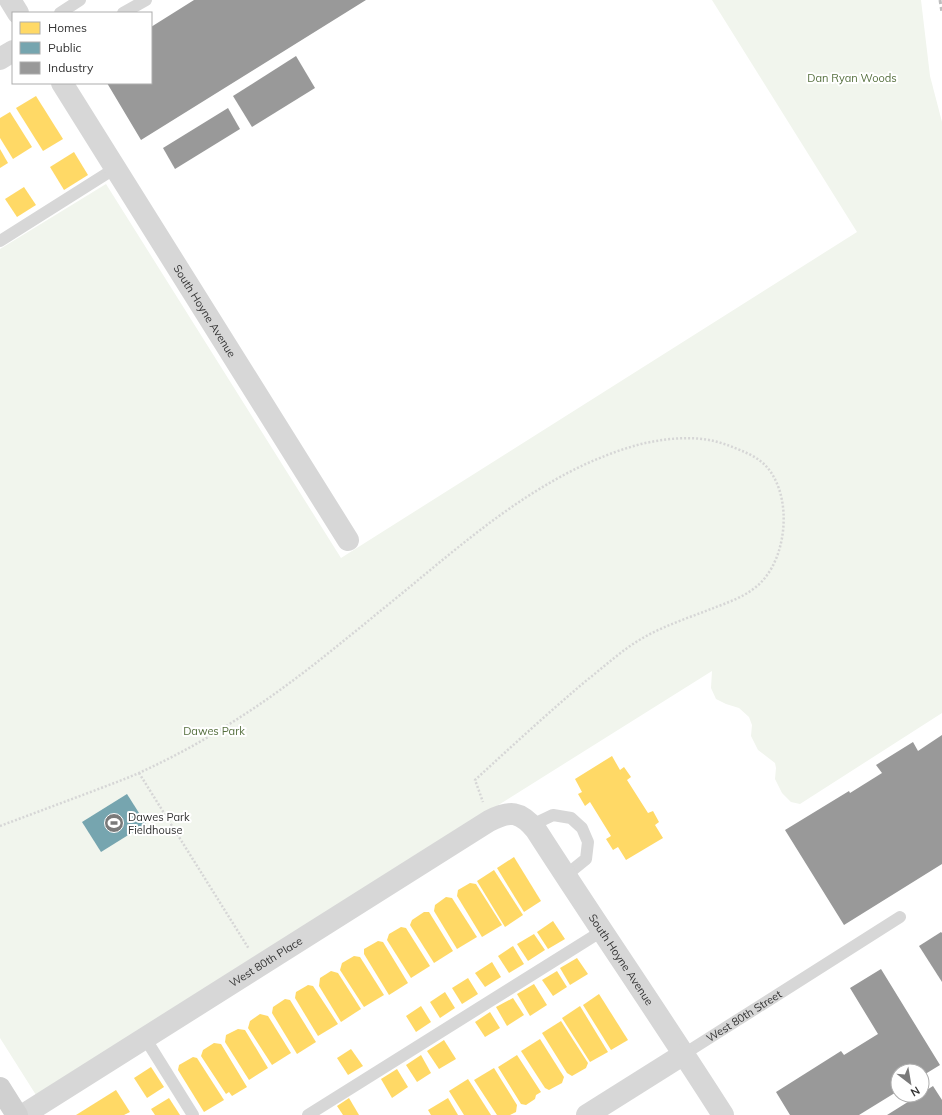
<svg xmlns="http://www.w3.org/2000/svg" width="942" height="1115" font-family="Mulish,sans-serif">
	<rect width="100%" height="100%" fill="#fff"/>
	<polygon fill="#f1f5ed" points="712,0 921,0 930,76 942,122 942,713 800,804 791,802 782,793 775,779 776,768 775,763 758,750 751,736 752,725 749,717 739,708 726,704 716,699 711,688 712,671 36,1095 0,1038 0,249 106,184 341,558 857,232"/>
	<g fill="#ffd966">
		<polygon points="36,96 63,139 43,151 16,108"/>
		<polygon points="10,112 32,147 13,159 0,138 0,118"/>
		<polygon points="0,149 8,163 0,168"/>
		<polygon points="74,152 88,175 64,190 50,167"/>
		<polygon points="24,187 36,205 17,217 5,199"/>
		<polygon points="612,756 620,770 624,767 631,777 627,780 648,813 653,811 659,822 655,825 663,838 626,860 618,847 613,850 606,839 611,836 590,802 585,806 578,794 582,792 575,779"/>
		<polygon points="514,857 541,901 524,912 497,868"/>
		<polygon points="494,870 523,915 505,927 477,881"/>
		<polygon points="470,883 476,884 502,925 482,937 457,896 458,890"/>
		<polygon points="446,897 452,898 477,937 457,949 434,911 435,905"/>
		<polygon points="424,912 429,912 453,951 434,963 410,925 412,920"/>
		<polygon points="553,921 565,939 548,949 537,932"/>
		<polygon points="401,927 406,928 430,966 411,978 387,940 389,934"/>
		<polygon points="534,934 545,950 528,961 517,944"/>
		<polygon points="378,941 383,942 408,983 389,995 364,954 364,949"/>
		<polygon points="513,946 524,964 509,973 498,956"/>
		<polygon points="354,956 360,957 384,995 364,1007 340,970 342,963"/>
		<polygon points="577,958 588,974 570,985 560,968"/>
		<polygon points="492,962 501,977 485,987 475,973"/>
		<polygon points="331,971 338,973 361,1009 341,1022 319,986 320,978"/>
		<polygon points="557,971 567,987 553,996 542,980"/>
		<polygon points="468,978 478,994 462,1004 452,988"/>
		<polygon points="534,984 547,1005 530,1016 517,994"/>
		<polygon points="308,985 313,986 338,1024 318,1036 295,998 296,992"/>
		<polygon points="445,992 455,1008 440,1018 430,1002"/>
		<polygon points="599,994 628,1040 611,1050 583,1005"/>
		<polygon points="513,998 524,1015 507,1026 496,1007"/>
		<polygon points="285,999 290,1000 316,1042 297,1054 272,1013 273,1007"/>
		<polygon points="421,1006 431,1022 416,1032 406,1016"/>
		<polygon points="580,1006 608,1052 590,1062 562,1018"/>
		<polygon points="490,1012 500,1028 485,1037 475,1022"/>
		<polygon points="260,1014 268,1016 291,1053 272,1065 248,1028 250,1021"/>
		<polygon points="561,1021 588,1063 586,1068 572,1076 567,1073 542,1033"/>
		<polygon points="238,1029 245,1030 268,1068 249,1080 225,1042 226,1035"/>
		<polygon points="540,1039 564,1077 562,1083 549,1090 545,1088 521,1051"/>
		<polygon points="444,1040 456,1059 439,1069 427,1051"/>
		<polygon points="214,1043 221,1044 247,1087 232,1096 229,1092 226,1094 201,1056 203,1050"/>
		<polygon points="351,1049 363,1066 348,1075 337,1058"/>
		<polygon points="421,1055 431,1073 417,1082 406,1065"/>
		<polygon points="517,1055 541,1092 536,1095 535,1099 526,1105 521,1104 498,1067"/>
		<polygon points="193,1057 197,1058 224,1100 204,1112 178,1070 179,1065"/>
		<polygon points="151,1067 164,1087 147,1098 134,1078"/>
		<polygon points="494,1068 517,1105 516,1112 510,1115 497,1115 474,1080"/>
		<polygon points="397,1069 408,1087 392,1098 381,1079"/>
		<polygon points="468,1079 491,1115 464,1115 449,1091"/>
		<polygon points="116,1090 130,1112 124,1115 76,1115"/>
		<polygon points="169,1098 180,1115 155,1115 151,1109"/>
		<polygon points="349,1098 359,1115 343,1115 337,1106"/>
		<polygon points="448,1098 458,1115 431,1115 428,1110"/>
	</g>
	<polygon fill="#76a5af" points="127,794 146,824 101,852 82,822"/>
	<g fill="#999">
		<polygon points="194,0 366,0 141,140 107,83 151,83 151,27"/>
		<polygon points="296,56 315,88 252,127 233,96"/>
		<polygon points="228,108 240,129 175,169 163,148"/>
		<polygon points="942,735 942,864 844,925 785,830 849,791 850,793 882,773 876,765 913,742 918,751"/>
		<polygon points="941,932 942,933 942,982 919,946"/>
		<polygon points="881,969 940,1065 922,1076 922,1071 898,1071 898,1091 859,1115 790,1115 776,1092 841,1051 844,1055 878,1034 850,988"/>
		<polygon points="933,1086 942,1100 942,1115 887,1115 919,1095 922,1095 922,1093"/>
	</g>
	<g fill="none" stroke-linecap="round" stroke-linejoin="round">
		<g stroke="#d6d6d6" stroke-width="2.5" stroke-dasharray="2 2" stroke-linecap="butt">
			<polyline points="139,773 249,949"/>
			<path d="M0,826c32,-12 64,-24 96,-36 15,-6 30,-11 45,-18 35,-16 69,-35 101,-56 56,-36 106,-79 158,-121 73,-60 147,-126 241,-151 22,-5 46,-8 68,-4 11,2 22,6 33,11 8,3 17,8 23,14 27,28 23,86 -1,114 -13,16 -35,23 -53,30 -23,9 -48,17 -70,30 -19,11 -36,27 -54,41 -38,32 -75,66 -112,100l8,22"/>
		</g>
		<g stroke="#d7d7d7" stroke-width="12">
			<polyline points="60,13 80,0"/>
			<polyline points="123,13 146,0"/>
			<polyline points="0,241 114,169"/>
			<polyline points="532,825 553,815 571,818 582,828 588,842 586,859 565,876"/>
			<polyline points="145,1038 193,1115"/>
			<path id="s1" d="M684,1054l216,-137"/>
			<polyline points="308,1115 602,931"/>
		</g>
		<g stroke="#d7d7d7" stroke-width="22">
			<polyline points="10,0 18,13"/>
			<polyline points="0,59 13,51"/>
			<path id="s2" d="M62,83l286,457"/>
			<path id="s3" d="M23,1115l466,-294c21,-11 31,-10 47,9 61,95 126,189 187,285"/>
			<polyline points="587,1115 684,1054"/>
		</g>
		<polyline stroke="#d0d0d0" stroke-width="22" points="0,1088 17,1115"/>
		<polyline stroke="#bebebe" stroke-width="3" stroke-dasharray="4 3" stroke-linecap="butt" points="940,0 942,13"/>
	</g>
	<defs>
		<g id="stadium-disc" transform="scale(1)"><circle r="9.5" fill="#7a7a7a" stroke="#fff"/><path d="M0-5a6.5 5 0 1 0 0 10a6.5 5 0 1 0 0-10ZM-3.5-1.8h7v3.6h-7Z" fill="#fff"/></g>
	</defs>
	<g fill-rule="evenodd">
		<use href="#stadium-disc" x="114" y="823"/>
	</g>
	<g text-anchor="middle" stroke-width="4" stroke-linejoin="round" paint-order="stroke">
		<g font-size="11" fill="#56703f" stroke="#fff">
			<text x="852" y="82">Dan Ryan Woods</text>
			<text x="214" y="735">Dawes Park</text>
		</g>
		<g font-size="11" fill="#333" stroke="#fff">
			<text dy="4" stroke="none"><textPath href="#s2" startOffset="269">South Hoyne Avenue</textPath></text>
			<text dy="4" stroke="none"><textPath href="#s3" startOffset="760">South Hoyne Avenue</textPath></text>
			<text dy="4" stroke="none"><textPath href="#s3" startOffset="287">West 80th Place</textPath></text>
			<text dy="4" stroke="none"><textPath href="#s1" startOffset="71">West 80th Street</textPath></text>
		</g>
		<g font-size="11" fill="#333" stroke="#fff" text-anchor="start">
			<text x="128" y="821">Dawes Park<tspan x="128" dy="13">Fieldhouse</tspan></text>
		</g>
	</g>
	<rect x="12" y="12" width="140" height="72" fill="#ffffff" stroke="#adadad"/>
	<rect x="20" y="22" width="20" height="12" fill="#ffd966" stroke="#adadad"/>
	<text x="48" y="32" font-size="12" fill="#333333">Homes</text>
	<rect x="20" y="42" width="20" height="12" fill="#76a5af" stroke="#adadad"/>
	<text x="48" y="52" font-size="12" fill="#333333">Public</text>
	<rect x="20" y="62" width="20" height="12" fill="#999999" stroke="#adadad"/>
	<text x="48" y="72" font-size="12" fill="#333333">Industry</text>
	<g transform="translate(910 1083) rotate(149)"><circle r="19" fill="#ffffff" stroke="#adadad"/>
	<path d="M0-3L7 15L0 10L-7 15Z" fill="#7a7a7a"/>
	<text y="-6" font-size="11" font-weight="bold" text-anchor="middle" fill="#333333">N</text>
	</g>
</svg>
